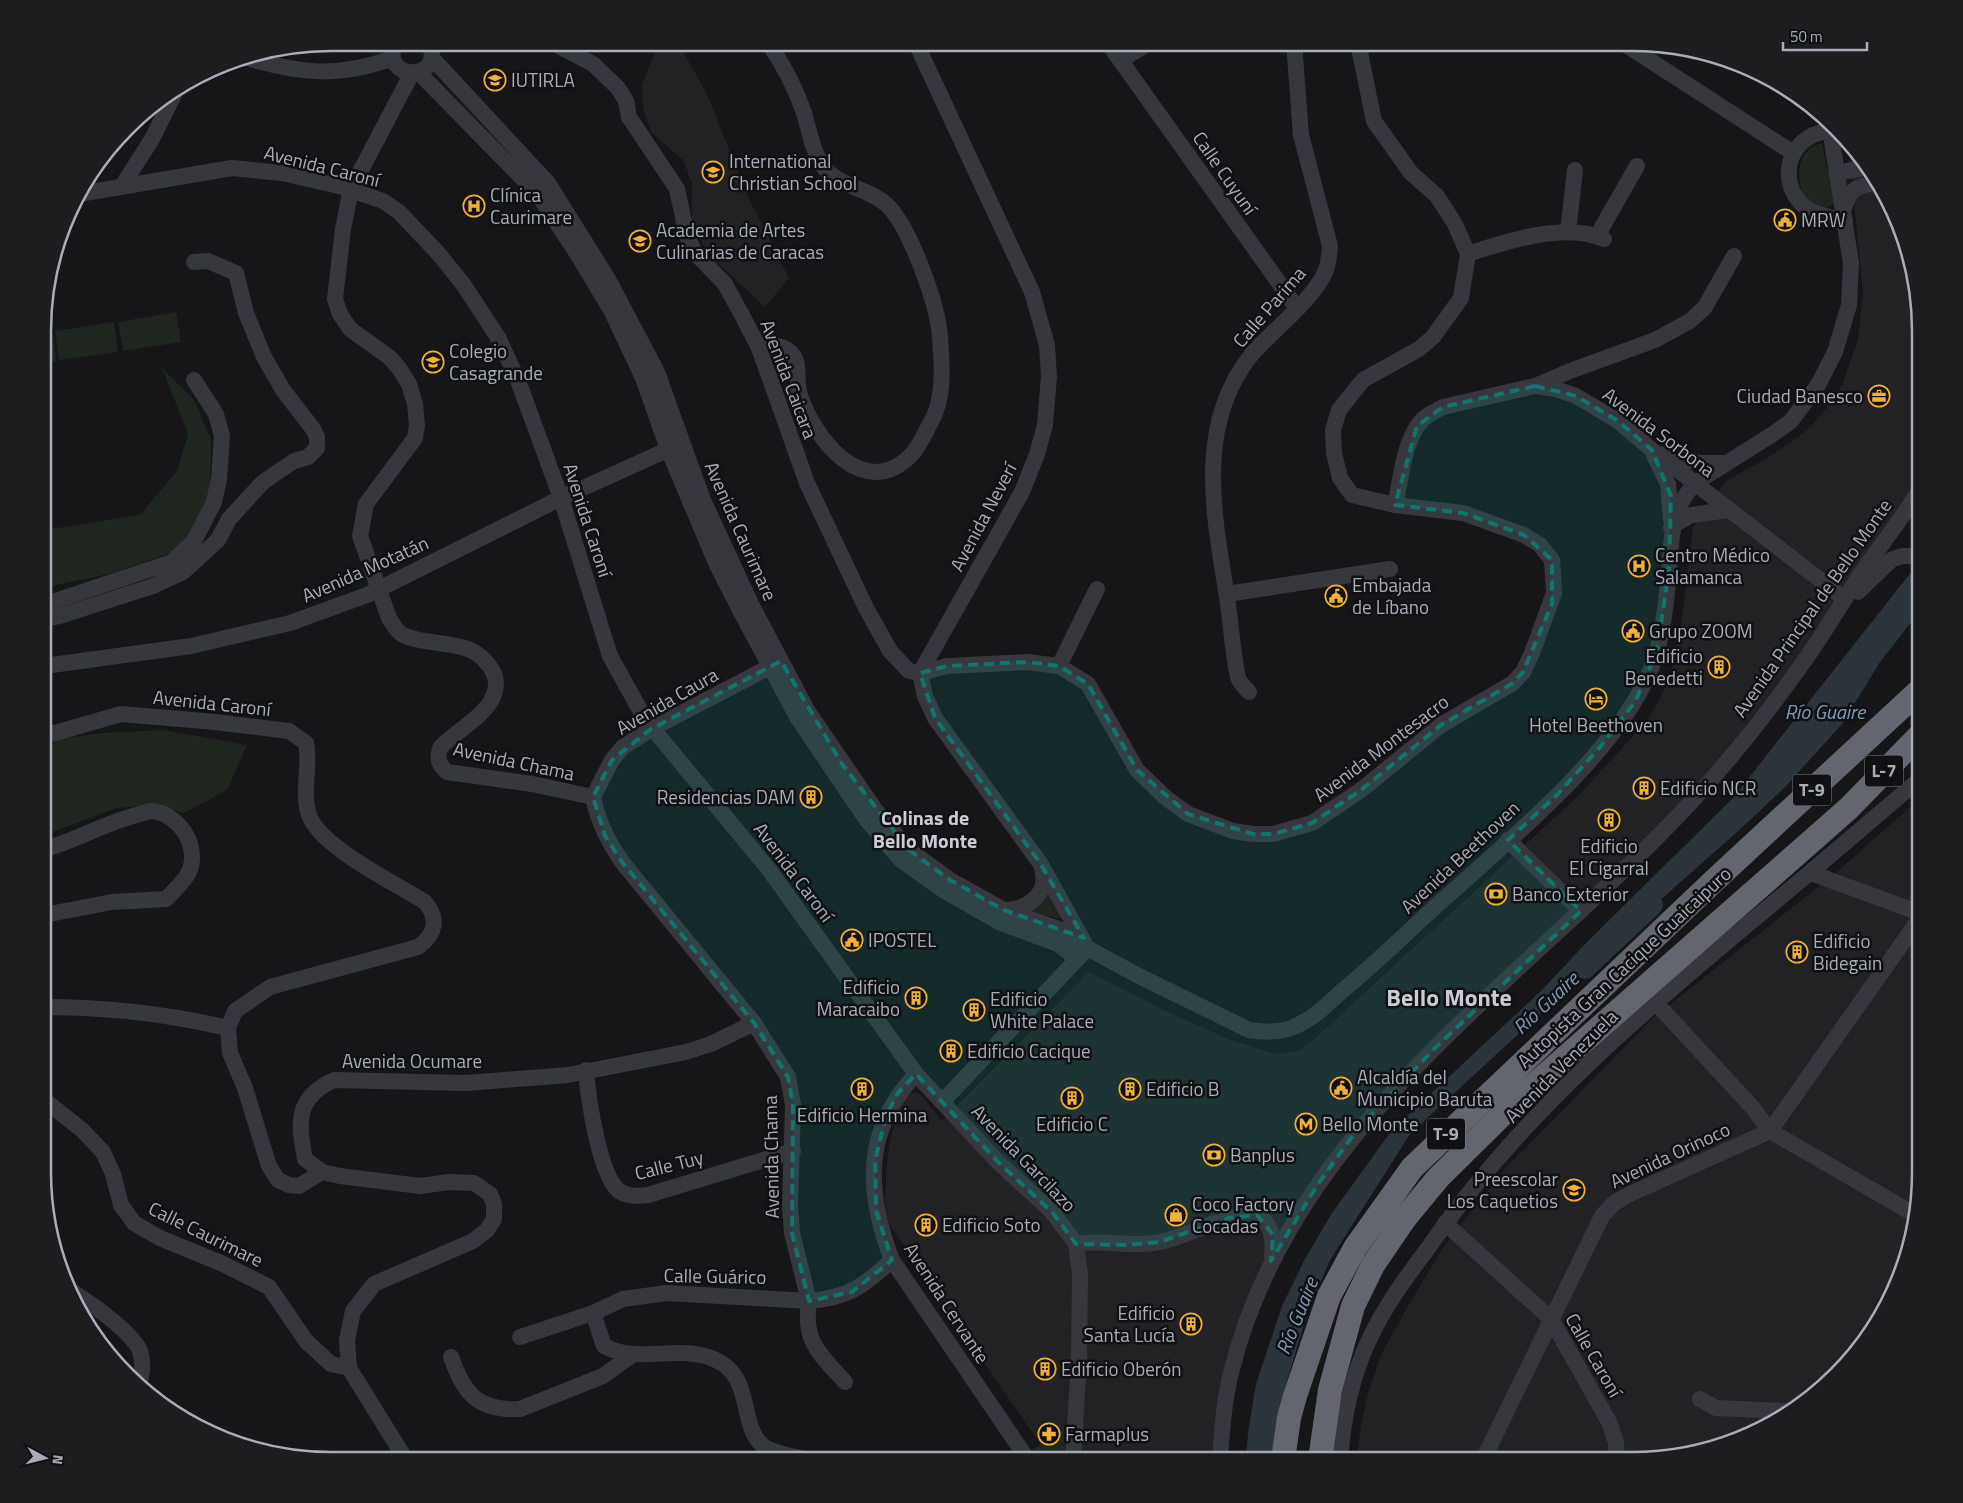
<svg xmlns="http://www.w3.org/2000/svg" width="1963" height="1503" font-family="'Titillium Web',sans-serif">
	<rect width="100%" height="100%" fill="#161618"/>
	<g fill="#222225">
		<polygon points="659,43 678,43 706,92 748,197 789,278 765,307 707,253 692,221 692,183 683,160 652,133 643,109 642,85"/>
		<polygon points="1849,149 1891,204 1915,275 1920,331 1920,500 1694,792 1369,1112 1255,1293 1219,1460 1051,1460 889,1224 885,1204 887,1163 890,1140 901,1107 908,1094 915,1092 920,1094 942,1121 1089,972 1165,1011 1231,1040 1275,1054 1296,1052 1308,1045 1578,796 1646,722 1656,706 1669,679 1682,619 1693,528 1705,506 1726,481 1767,458 1796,439 1812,425 1829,406 1842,385 1858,340 1863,293"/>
		<polygon points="1920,798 1920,1191 1898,1282 1849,1362 1759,1431 1688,1455 1632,1460 1356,1460 1361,1425 1368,1393 1381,1355 1409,1304 1445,1245 1504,1170 1653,1018 1837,872"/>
	</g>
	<g fill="#1e261f">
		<path d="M1822,143l12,61 -13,6 -18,-12c-6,-22 -8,-48 19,-55z"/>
		<polygon points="176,312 181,342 123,351 118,322"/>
		<polygon points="114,322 118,352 59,360 55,331"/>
		<polygon points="52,331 56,361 45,363 45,332"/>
		<polygon points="162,368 194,400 211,439 210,492 191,536 170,553 113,573 55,585 44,593 45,530 140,515 177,471 188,434"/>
		<polygon points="162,730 247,745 227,790 184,813 152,805 117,808 44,835 44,741 102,733"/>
		<polygon points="1051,886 1061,919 1024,911"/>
		<polygon points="1064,1430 1064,1460 1031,1460 1027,1453"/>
	</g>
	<polygon fill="#2c353c" points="1920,561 1920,611 1880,662 1842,724 1786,786 1746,824 1623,933 1551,1004 1410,1134 1330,1260 1308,1311 1281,1401 1275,1460 1246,1460 1248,1433 1256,1384 1282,1306 1305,1259 1332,1213 1392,1130 1541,991 1588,941 1732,799"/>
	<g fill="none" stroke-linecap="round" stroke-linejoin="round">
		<polyline stroke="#2c353c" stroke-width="20" points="1585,969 1653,905"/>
		<g stroke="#37383d" stroke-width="16">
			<path d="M395,43c-16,39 51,39 34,0"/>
			<polyline points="553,43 593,64 618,88 626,101 629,117 677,189 687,236 695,253 725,284 744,319 759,348 807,483 866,608 890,651 909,671 920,673 947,666 1027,662 1059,666 1088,684 1137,770 1166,798 1188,814 1233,831 1253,834 1273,834 1312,823 1361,790 1441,725 1513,683 1523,672 1532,653 1554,593 1552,560 1540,545 1524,535 1463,513 1395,505 1352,495 1340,478 1334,453 1333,430 1339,410 1363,380 1419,349 1433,337 1461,298 1468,254 1455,224 1437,196 1411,173 1374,121 1358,43"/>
			<polyline points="916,43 1032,292 1047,345 1049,377 1045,425 1037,454 1022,492 920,673 925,696 935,718 1040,863 1085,944"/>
			<polyline points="1108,43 1297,308"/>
			<polyline points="1623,43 1793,153"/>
			<path d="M244,57c56,17 94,21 149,1"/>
			<path d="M432,58l116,125 60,96 49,93 46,128 49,106 55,104 69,101 33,39 41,30 54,30 61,21 22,17 52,28 110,54c18,3 35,3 51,-6 16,-8 29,-21 42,-33 28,-23 54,-48 81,-73 72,-67 182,-151 224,-240 15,-32 19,-71 22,-107 3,-34 1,-60 26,-88l78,-49 18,-13 27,-36 17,-33 14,-47 2,-42 -22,-140"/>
			<polyline points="1121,60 1149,43"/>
			<polyline points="418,72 537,193 576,252 612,312 643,378 668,449 716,563 741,612 797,717 866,819 901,860 943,890 1001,923 1058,944 1077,959"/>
			<path d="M412,73l-61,116 -8,40 -8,70 5,15 10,15 39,28 10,11 10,16 6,20 2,21 -2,13 -49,66 -6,32 29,82c5,8 9,16 19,19 31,11 67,0 85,35 5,9 3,20 -2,29 -12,19 -36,31 -51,47 -3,11 -2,16 7,24l85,12 61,13c5,25 15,44 29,65l132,161 34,54 5,28 -3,101 2,27 17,68c39,-3 55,-15 83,-41"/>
			<path d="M1830,130c-7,2 -15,3 -22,8 -24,15 -26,50 -3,69 10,8 27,11 40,14"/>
			<polyline points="1836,173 1864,168"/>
			<polyline points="122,186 152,139 174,95"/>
			<polyline points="79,194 232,168 282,173 339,186 383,201 399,212 438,253 463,284 499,339 519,383 561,498 610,656 645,719 770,871 916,1074 998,1162 1052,1212 1076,1244 1080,1273 1079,1361 1073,1460"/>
			<path d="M1843,211c7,-21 10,-24 32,-28"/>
			<polyline points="1568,232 1575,170"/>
			<polyline points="1597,236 1637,166"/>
			<path d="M1468,254c39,-13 97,-32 136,-15"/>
			<path d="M759,348c13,-2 25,-5 34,7 7,9 3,26 6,37 13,44 65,113 113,62 8,-9 13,-21 19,-32 14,-25 11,-57 9,-85 -2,-32 -30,-110 -53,-132 -18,-17 -49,-18 -64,-39 -11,-15 -14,-38 -20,-56 -9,-25 -20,-46 -35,-67"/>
			<polyline points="1535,386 1570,371 1655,340 1690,321 1705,307 1734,256"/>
			<polyline points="1661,454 1699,463 1724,463"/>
			<polyline points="1654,455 1668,484 1671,519"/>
			<path d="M1395,505c6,-25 8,-58 23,-80 6,-9 15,-13 25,-18l92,-21 21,3 20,7 42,25 34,29 193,149"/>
			<polyline points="1671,527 1691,515 1729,510"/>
			<polyline points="1858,592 1891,560 1902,556 1920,556"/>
			<polyline points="1227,594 1390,569"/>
			<polyline points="44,612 52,602 172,562 194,541 214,502 219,479 222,436 216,414 194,380"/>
			<polyline points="44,619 60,616 153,586 183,572 218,540 229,519 263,482 294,461 308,457 317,448 317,437 313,429 283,390 264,357 246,313 236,273 208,261 194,262"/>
			<polyline points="44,666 191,646 290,623 367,595 561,498 676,446"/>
			<polyline points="1059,666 1097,589"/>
			<path d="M1249,692c-3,-4 -10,-9 -11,-15 -6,-25 -7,-59 -12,-86 -13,-81 -30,-168 26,-237 21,-24 61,-54 73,-82 4,-8 4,-17 5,-26l-29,-111 -7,-92"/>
			<path d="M44,731l11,2 66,-19 94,8 74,9 17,12c5,24 -5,48 3,72 11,32 86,68 116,87 14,17 11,32 -7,45l-148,40 -35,24 -7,17 2,25 15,35 24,78 9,14 11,5 10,1 23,-14"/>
			<polyline points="593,797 612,760 623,747 651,729 779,662"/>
			<polyline points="1508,840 1581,911"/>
			<polyline points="1811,873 1920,913"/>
			<path d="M1007,910c24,-2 42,-18 35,-42"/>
			<path d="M44,915l68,-13 54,-3c17,-17 32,-29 24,-55 -4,-15 -21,-32 -38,-33 -5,0 -11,3 -15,4 -33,8 -61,26 -93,34"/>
			<polyline points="1655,1002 1753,1108 1770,1131 1914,1214"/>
			<path d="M44,1007c61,0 124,7 184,21"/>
			<path d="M586,1070c2,27 13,103 32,120 8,7 20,6 30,5l145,-44"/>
			<path d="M916,1074c-53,56 -50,118 -24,186l136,200"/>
			<polyline points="43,1099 82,1130 103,1152 113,1174 121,1205 134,1223 160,1238 223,1264 269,1287 306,1341 331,1364 349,1368"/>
			<polyline points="942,1102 1084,952"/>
			<polyline points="1445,1223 1551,1319 1609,1422 1616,1442 1617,1460"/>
			<path d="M1076,1244c27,-5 56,4 84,-2 41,-7 119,-65 112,15"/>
			<path d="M70,1290c21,14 51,34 66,54 8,10 8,30 2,40"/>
			<polyline points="520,1337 593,1313"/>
			<path d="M451,1357c13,37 27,54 69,52l83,-33 29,-21"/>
			<polyline points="1700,1399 1716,1408 1785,1411"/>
			<path d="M406,1460l-57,-92 -2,-28 6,-29 21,-27 99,-43 14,-11 7,-11v-15l-4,-10 -16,-11 -25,-1 -29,4 -80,-10 -18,-4 -17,-13c-7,-37 -10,-61 29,-79l132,3 102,-8 118,-23 25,-8 43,-21"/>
			<path d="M809,1460c-10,-2 -39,-8 -47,-15 -22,-21 -10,-61 -39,-81 -36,-24 -83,2 -119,-18l-11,-33 30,-14 44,-6 142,8c-6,41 10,52 36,81"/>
			<path d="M1220,1460c2,-30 4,-61 12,-91 62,-247 297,-391 460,-568 39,-42 82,-97 115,-144 19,-27 35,-55 53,-82 20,-29 42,-56 60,-86"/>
			<path d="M1340,1460c3,-41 11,-82 29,-120 16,-35 39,-65 62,-96 91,-131 213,-233 334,-334 52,-43 103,-87 155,-131"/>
			<polyline points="1483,1460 1602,1216 1614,1203 1630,1194 1770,1131 1920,918"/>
		</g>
		<g stroke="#63666e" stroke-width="24">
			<polyline points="1283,1460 1289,1418 1295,1396 1329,1296 1355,1248 1412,1168 1717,878 1920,690"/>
			<polyline points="1320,1460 1330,1390 1353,1306 1373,1265 1405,1218 1438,1178 1518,1099 1849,808 1920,735"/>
		</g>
	</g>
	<path fill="#0f766e" fill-opacity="0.2" stroke="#0f766e" stroke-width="4" stroke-dasharray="10 6" stroke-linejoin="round" d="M1535,386l41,10 42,25 34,29 19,46 -2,74 -12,81 -22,51 -34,44 -44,49 -49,45 73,71 -147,138 -77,81 -39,54 -47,77 2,-26 -16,-20 -28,3 -69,24 -35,3 -49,-1 -24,-32 -54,-50 -82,-88 -18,19 -12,23 -11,45 1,49 16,50 -40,32 -43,9 -17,-68 1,-128 -5,-28 -34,-54 -132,-161 -17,-26 -12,-39 19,-37 39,-31 130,-68 61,103 67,86 41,30 54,30 80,28 -44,-75 -105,-145 -15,-45 27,-7 80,-4 32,4 29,18 49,86 51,44 65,20h20l39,-11 49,-33 80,-65 72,-42 10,-11 29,-68v-44l-28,-25 -61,-22 -68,-8 22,-79 26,-19z"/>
	<defs>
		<g id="university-ring" transform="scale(1.125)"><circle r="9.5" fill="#111113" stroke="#f2b134" stroke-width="1.5"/><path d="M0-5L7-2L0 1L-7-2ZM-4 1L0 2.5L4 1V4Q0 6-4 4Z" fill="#f2b134"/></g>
		<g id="school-ring" transform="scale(1.125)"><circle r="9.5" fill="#111113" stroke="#f2b134" stroke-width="1.5"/><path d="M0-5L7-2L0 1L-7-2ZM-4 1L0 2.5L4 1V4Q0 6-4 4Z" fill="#f2b134"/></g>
		<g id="hospital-ring" transform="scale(1.125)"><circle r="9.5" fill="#111113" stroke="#f2b134" stroke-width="1.5"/><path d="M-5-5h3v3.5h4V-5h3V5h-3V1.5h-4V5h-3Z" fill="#f2b134"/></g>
		<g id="civic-ring" transform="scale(1.125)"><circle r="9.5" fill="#111113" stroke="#f2b134" stroke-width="1.5"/><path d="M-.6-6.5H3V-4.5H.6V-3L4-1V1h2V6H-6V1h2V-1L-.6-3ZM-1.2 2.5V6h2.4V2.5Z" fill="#f2b134"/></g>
		<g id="office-ring" transform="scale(1.125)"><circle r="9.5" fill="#111113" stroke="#f2b134" stroke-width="1.5"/><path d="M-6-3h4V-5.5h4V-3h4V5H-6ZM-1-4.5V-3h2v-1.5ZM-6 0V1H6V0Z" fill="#f2b134"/></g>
		<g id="building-ring" transform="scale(1.125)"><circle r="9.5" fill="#111113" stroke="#f2b134" stroke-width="1.5"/><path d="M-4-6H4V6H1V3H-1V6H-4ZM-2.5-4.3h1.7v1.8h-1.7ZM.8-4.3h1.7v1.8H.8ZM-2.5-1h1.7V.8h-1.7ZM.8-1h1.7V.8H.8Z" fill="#f2b134"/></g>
		<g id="hotel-ring" transform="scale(1.125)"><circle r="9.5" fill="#111113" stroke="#f2b134" stroke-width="1.5"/><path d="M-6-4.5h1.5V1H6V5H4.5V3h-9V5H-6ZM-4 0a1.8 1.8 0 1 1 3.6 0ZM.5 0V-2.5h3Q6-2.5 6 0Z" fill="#f2b134"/></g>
		<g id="bank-ring" transform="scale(1.125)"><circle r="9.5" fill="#111113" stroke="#f2b134" stroke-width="1.5"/><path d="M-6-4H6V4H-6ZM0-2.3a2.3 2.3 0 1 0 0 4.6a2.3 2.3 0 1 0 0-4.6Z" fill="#f2b134"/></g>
		<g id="metro-ring" transform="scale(1.125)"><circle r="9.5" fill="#111113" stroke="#f2b134" stroke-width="1.5"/><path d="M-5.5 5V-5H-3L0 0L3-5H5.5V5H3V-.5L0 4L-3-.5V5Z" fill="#f2b134"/></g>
		<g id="shop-ring" transform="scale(1.125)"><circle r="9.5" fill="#111113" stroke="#f2b134" stroke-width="1.5"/><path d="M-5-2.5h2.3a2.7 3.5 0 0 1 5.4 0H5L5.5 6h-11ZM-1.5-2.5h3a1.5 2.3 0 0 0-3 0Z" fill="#f2b134"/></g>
		<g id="pharmacy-ring" transform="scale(1.125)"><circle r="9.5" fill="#111113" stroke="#f2b134" stroke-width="1.5"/><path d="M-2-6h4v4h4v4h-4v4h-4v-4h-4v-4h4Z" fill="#f2b134"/></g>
	</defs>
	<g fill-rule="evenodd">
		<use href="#university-ring" x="495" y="80"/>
		<use href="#school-ring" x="713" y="172"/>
		<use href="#hospital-ring" x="474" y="206"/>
		<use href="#civic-ring" x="1785" y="220"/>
		<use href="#university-ring" x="640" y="241"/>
		<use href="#school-ring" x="433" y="362"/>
		<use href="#office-ring" x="1879" y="396"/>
		<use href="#hospital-ring" x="1639" y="566"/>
		<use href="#civic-ring" x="1336" y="596"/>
		<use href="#civic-ring" x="1633" y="631"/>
		<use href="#building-ring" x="1719" y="667"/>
		<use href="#hotel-ring" x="1596" y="699"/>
		<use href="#building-ring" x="1644" y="788"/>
		<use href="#building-ring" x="811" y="797"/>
		<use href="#building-ring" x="1609" y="820"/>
		<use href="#bank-ring" x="1496" y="894"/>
		<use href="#civic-ring" x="852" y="940"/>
		<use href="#building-ring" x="1797" y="952"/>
		<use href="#building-ring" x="916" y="998"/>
		<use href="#building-ring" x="974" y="1010"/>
		<use href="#building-ring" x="951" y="1051"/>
		<use href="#civic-ring" x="1341" y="1088"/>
		<use href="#building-ring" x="862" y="1089"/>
		<use href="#building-ring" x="1130" y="1089"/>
		<use href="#building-ring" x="1072" y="1098"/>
		<use href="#metro-ring" x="1306" y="1124"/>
		<use href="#bank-ring" x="1214" y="1155"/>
		<use href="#school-ring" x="1574" y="1190"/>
		<use href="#shop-ring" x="1176" y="1215"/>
		<use href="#building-ring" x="926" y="1225"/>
		<use href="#building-ring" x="1191" y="1324"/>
		<use href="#building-ring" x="1045" y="1369"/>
		<use href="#pharmacy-ring" x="1049" y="1434"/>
	</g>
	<g text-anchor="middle" stroke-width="5" stroke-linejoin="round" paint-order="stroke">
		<g fill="#111113" stroke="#7b7e86" stroke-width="1">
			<rect x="1865" y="755.5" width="38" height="31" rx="4"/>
			<rect x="1793" y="774.5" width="38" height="31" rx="4"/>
			<rect x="1427" y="1118.5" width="38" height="31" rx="4"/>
		</g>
		<g font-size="18" font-weight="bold" fill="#a8adb8">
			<text x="1884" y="777">L-7</text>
			<text x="1812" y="796">T-9</text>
			<text x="1446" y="1140">T-9</text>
		</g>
		<g font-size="19" fill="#a8adb8" stroke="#111113" text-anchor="start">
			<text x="511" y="87">IUTIRLA</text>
			<text x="729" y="168">International<tspan x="729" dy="22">Christian School</tspan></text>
			<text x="490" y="202">Clínica<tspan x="490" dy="22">Caurimare</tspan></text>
			<text x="1801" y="227">MRW</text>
			<text x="656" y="237">Academia de Artes<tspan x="656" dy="22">Culinarias de Caracas</tspan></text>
			<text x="449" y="358">Colegio<tspan x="449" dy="22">Casagrande</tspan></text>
			<text x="1863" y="403" text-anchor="end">Ciudad Banesco</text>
			<text x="1655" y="562">Centro Médico<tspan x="1655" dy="22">Salamanca</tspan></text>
			<text x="1352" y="592">Embajada<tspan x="1352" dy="22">de Líbano</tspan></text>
			<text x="1649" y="638">Grupo ZOOM</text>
			<text x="1703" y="663" text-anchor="end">Edificio<tspan x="1703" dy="22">Benedetti</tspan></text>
			<text x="1596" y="732" text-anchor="middle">Hotel Beethoven</text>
			<text x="1660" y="795">Edificio NCR</text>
			<text x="795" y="804" text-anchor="end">Residencias DAM</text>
			<text x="1609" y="853" text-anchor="middle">Edificio<tspan x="1609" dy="22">El Cigarral</tspan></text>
			<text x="1512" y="901">Banco Exterior</text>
			<text x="868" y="947">IPOSTEL</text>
			<text x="1813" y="948">Edificio<tspan x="1813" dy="22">Bidegain</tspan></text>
			<text x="900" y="994" text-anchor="end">Edificio<tspan x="900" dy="22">Maracaibo</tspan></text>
			<text x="990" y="1006">Edificio<tspan x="990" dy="22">White Palace</tspan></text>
			<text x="967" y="1058">Edificio Cacique</text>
			<text x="1357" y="1084">Alcaldía del<tspan x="1357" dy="22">Municipio Baruta</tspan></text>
			<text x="1146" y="1096">Edificio B</text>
			<text x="862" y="1122" text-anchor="middle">Edificio Hermina</text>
			<text x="1072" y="1131" text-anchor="middle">Edificio C</text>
			<text x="1322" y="1131">Bello Monte</text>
			<text x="1230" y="1162">Banplus</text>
			<text x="1558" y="1186" text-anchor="end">Preescolar<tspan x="1558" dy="22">Los Caquetios</tspan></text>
			<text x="1192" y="1211">Coco Factory<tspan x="1192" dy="22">Cocadas</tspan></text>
			<text x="942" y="1232">Edificio Soto</text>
			<text x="1175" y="1320" text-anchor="end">Edificio<tspan x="1175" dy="22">Santa Lucía</tspan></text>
			<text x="1061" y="1376">Edificio Oberón</text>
			<text x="1065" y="1441">Farmaplus</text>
		</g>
		<g font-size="19" fill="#a8adb8" stroke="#111113">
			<text transform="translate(322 166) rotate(14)" y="7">Avenida Caroní</text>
			<text transform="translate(1225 173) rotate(55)" y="7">Calle Cuyuní</text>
			<text transform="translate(1269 307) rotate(-49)" y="7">Calle Parima</text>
			<text transform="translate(789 379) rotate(69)" y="7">Avenida Caicara</text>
			<text transform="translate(1659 432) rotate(37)" y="7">Avenida Sorbona</text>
			<text transform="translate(983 517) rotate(-62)" y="7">Avenida Neverí</text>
			<text transform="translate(588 520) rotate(72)" y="7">Avenida Caroní</text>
			<text transform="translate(741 531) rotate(66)" y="7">Avenida Caurimare</text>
			<text transform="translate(365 569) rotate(-24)" y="7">Avenida Motatán</text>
			<text transform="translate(1812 608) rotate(-55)" y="7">Avenida Principal de Bello Monte</text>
			<text transform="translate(667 701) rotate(-30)" y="7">Avenida Caura</text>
			<text transform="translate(212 703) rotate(6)" y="7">Avenida Caroní</text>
			<text transform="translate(1381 748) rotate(-37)" y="7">Avenida Montesacro</text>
			<text transform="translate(514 761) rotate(12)" y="7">Avenida Chama</text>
			<text transform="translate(1460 857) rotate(-43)" y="7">Avenida Beethoven</text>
			<text transform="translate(794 872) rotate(53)" y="7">Avenida Caroní</text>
			<text transform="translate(1624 967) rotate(-43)" y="7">Autopista Gran Cacique Guaicaipuro</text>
			<text x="412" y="1068">Avenida Ocumare</text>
			<text transform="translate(1561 1066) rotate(-45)" y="7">Avenida Venezuela</text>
			<text transform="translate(1670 1155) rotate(-25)" y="7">Avenida Orinoco</text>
			<text transform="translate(771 1157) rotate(-91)" y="7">Avenida Chama</text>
			<text transform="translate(1024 1158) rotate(46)" y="7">Avenida Garcilazo</text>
			<text transform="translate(669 1165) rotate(-14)" y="7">Calle Tuy</text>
			<text transform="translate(206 1234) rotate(26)" y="7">Calle Caurimare</text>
			<text transform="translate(715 1276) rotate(1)" y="7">Calle Guárico</text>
			<text transform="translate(947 1303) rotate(57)" y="7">Avenida Cervante</text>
			<text transform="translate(1594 1355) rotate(60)" y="7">Calle Caroní</text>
		</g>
		<g font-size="20" font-style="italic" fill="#7f9bb3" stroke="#111113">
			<text x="1825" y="719">Río Guaire</text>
			<text transform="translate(1546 1003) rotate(-43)" y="7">Río Guaire</text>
			<text transform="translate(1297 1316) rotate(-68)" y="7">Río Guaire</text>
		</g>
		<g font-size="20" font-weight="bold" fill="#c9ccd4" stroke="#111113">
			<text x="925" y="825">Colinas de<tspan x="925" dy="23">Bello Monte</tspan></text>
		</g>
		<g font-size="24" font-weight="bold" fill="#c9ccd4" stroke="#111113">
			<text x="1449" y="1006">Bello Monte</text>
		</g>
	</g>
	<path d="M0 0H1963V1503H0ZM331 51H1632A280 280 0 0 1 1912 331V1172A280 280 0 0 1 1632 1452H331A280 280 0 0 1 51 1172V331A280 280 0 0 1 331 51Z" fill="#1d1d20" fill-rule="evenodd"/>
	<path fill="none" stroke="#a8adb8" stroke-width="2.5" d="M331 51H1632A280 280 0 0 1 1912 331V1172A280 280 0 0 1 1632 1452H331A280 280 0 0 1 51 1172V331A280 280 0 0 1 331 51Z"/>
	<g transform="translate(45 1458) rotate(97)" stroke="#111113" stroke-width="4" paint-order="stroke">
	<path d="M0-4L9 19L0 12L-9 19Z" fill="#a8adb8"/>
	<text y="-8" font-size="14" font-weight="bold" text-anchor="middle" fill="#a8adb8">N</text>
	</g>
	<path d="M1783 42v8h84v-8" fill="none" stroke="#a8adb8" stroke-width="2.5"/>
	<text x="1790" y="42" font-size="15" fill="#a8adb8" stroke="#111113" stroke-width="4" paint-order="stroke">50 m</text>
</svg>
